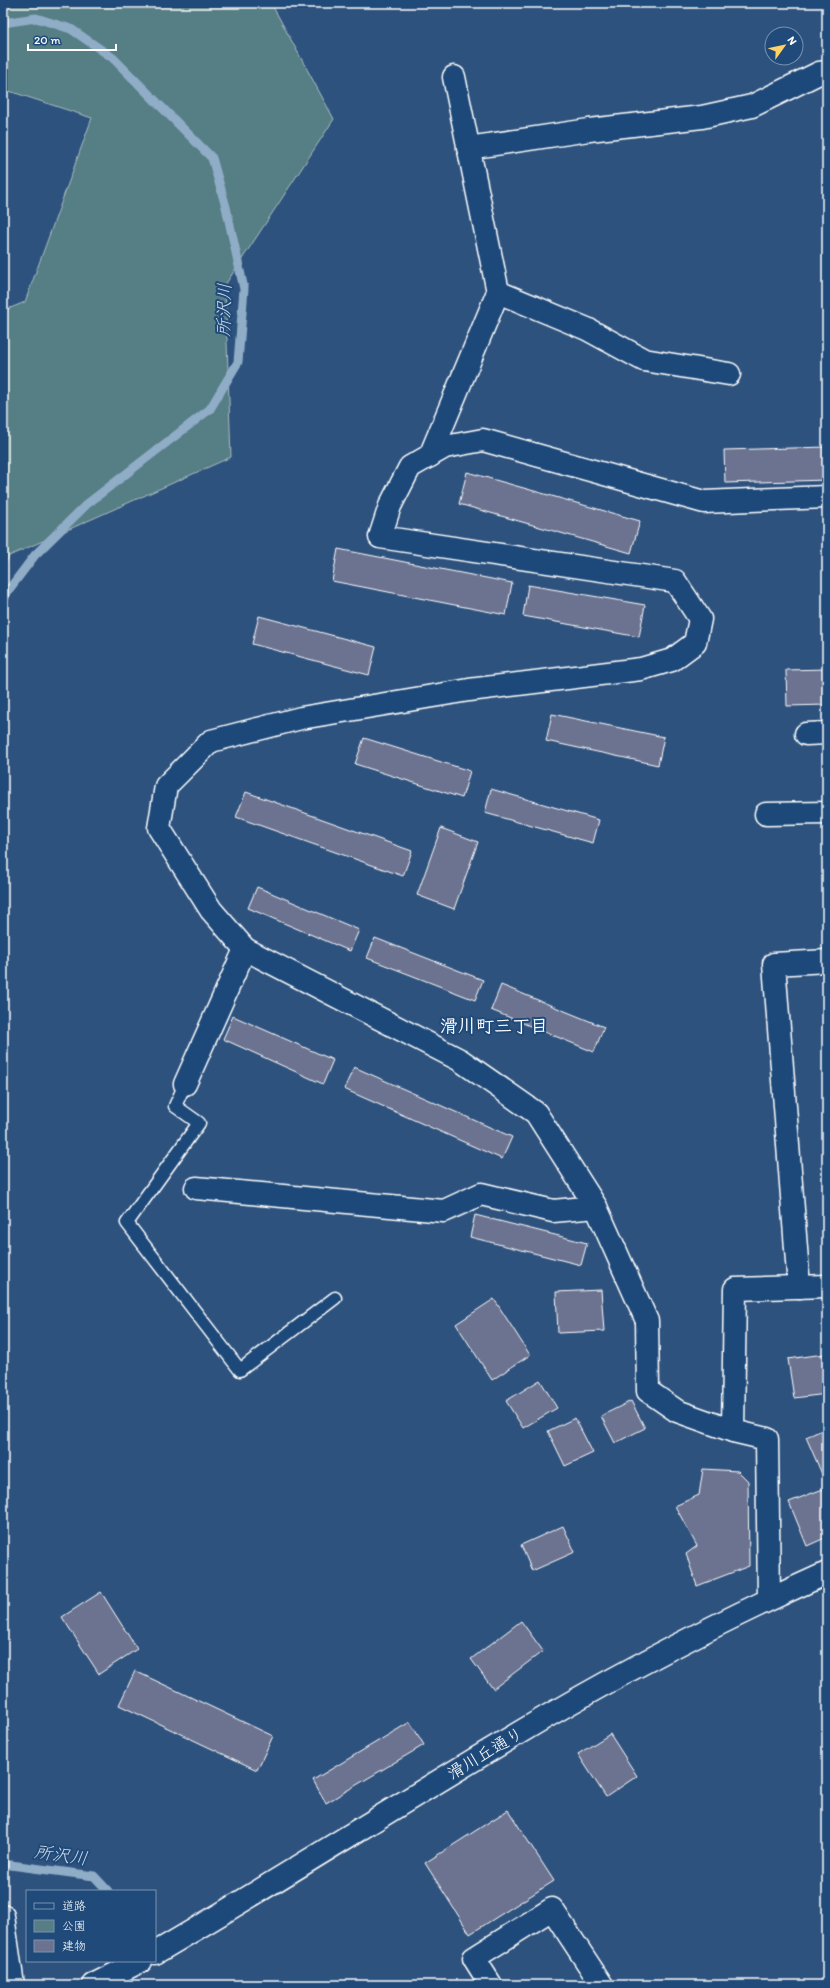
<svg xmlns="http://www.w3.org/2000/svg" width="830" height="1988" font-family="Itim,'Klee One',sans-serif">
	<rect width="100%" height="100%" fill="#2e527e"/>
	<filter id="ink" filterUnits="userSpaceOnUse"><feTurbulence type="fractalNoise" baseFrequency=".025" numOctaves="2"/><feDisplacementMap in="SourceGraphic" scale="8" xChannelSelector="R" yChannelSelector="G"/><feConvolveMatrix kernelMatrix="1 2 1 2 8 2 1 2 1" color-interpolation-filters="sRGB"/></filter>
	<g filter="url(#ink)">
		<polygon fill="#577e85" stroke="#abbec2" points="3,3 271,3 334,119 225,285 231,457 9,556 3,569 3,311 25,302 92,118 3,89"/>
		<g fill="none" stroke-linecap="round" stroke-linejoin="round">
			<g stroke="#90adc7" stroke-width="9">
				<polyline points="3,23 36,18 71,29 113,58 212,158 226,207 244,289 238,362 210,409 87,504 35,555 7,592 3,603"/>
				<polyline points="3,1864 94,1876 108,1891"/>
			</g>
		</g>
		<g fill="#6c7390" stroke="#fff">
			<polygon points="827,447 827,480 725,483 724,450"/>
			<polygon points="467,472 640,521 631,553 459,504"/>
			<polygon points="338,549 512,583 506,615 332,581"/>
			<polygon points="528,585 645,605 639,637 523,616"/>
			<polygon points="259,616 376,647 369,675 252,644"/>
			<polygon points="827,669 827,705 787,706 786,670"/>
			<polygon points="552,714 664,737 658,765 546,741"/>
			<polygon points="364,738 470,771 462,798 355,764"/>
			<polygon points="491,789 599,820 593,843 485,813"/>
			<polygon points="246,792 412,851 403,876 236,817"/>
			<polygon points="441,828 478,842 454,909 417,895"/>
			<polygon points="257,887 359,930 350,951 248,908"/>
			<polygon points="375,938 483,980 475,1000 367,958"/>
			<polygon points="501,985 604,1027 594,1052 491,1010"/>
			<polygon points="233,1016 333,1060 323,1084 223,1039"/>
			<polygon points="354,1067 512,1137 502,1159 344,1089"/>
			<polygon points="475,1215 587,1243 581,1265 470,1237"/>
			<polygon points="601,1290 604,1331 558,1333 556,1292"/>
			<polygon points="494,1299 530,1355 492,1380 456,1324"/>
			<polygon points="824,1354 827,1394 794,1398 788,1359"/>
			<polygon points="540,1380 557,1408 523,1428 506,1401"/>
			<polygon points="631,1401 645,1428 615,1443 601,1416"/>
			<polygon points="575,1418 593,1453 565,1466 548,1431"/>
			<polygon points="827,1428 827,1472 822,1474 806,1437"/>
			<polygon points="703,1469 738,1471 748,1481 749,1566 697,1586 686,1554 697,1546 675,1506 699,1495"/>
			<polygon points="823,1489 827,1499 827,1537 807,1546 789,1502"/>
			<polygon points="563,1526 575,1552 532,1571 521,1545"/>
			<polygon points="101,1592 137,1649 99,1674 62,1617"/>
			<polygon points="521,1621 543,1651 493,1689 471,1659"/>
			<polygon points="135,1671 273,1736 257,1770 119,1705"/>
			<polygon points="410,1722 424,1745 326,1803 313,1780"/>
			<polygon points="610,1734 637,1776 606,1797 578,1754"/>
			<polygon points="508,1810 554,1881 470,1934 425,1863"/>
		</g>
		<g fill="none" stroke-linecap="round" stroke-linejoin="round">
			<g stroke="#fff" stroke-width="15">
				<polyline id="lane" points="185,1084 175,1106 199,1123 127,1223 240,1370 335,1298"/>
			</g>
			<g stroke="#fff" stroke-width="25">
				<g id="street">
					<polyline points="454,77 498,292"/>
					<polyline points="468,148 589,130 702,117 752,106 819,73 827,72"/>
					<polyline points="430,456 498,292 587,329 644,360 729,374"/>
					<polyline points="806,734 827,733"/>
					<polyline points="766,814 827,813"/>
					<polyline points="185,1084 245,949"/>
					<polyline points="196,1188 444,1211 481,1194 553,1211 596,1207"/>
					<polyline points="799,1287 774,964 827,961"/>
					<polyline points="733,1431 677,1411 648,1391 647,1321 596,1207 536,1113 460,1060 245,949 211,910 159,828 166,786 211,741 301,718 469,690 641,669 672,660 695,643 700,619 675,581 380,537 390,506 410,467 445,447 483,440 704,502 827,497"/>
					<polyline points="769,1599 767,1439 733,1431 735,1289 827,1286"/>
					<polyline points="3,1916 13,1985"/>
					<polyline points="491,1985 474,1958 552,1909 602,1985"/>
				</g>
			</g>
			<g stroke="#fff" stroke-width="25">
				<g id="secondary">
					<path d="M155,1953c118,-69 234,-143 352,-213 103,-62 211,-118 320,-167"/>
					<polyline points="93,1985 141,1961"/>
				</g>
			</g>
			<use href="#lane" stroke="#1f4a7a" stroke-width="12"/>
			<use href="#street" stroke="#1f4a7a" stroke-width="22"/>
			<use href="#secondary" stroke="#1f4a7a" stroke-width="22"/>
		</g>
	</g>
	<g text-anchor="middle" stroke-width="4" stroke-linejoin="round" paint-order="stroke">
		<g font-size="17" fill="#fff" stroke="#1f4a7a">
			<text transform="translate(485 1753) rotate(-31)" y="6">滑川丘通り</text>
		</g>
		<g font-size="18" font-style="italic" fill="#d1dde8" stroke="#1f4a7a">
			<text transform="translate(224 310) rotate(-89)" y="6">所沢川</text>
			<text transform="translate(61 1855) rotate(8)" y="6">所沢川</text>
		</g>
		<g font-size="18" font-weight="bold" fill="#fff" stroke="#1f4a7a">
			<text x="494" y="1032">滑川町三丁目</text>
		</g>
	</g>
	<rect width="830" height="1988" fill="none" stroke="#1f4a7a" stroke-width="16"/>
	<rect x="8" y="8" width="814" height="1972" fill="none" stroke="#fff" stroke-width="1.5" filter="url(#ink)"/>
	<rect x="26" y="1890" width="130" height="72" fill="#1f4a7a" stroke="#7992af"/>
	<rect x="34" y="1903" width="20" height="6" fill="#1f4a7a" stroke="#7992af"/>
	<text x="62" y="1910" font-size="12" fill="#ffffff">道路</text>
	<rect x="34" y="1920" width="20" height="12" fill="#577e85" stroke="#7992af"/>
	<text x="62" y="1930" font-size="12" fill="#ffffff">公園</text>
	<rect x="34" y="1940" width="20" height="12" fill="#6c7390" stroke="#7992af"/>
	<text x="62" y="1950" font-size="12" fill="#ffffff">建物</text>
	<g transform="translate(784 46) rotate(57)"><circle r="19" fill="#1f4a7a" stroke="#7992af"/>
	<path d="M0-3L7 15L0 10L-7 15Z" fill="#ffd166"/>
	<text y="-6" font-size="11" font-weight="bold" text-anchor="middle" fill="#ffffff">N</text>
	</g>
	<path d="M28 44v6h88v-6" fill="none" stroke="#ffffff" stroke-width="2"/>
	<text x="34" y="44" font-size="12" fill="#ffffff" stroke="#1f4a7a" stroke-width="3" paint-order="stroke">20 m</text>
</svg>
